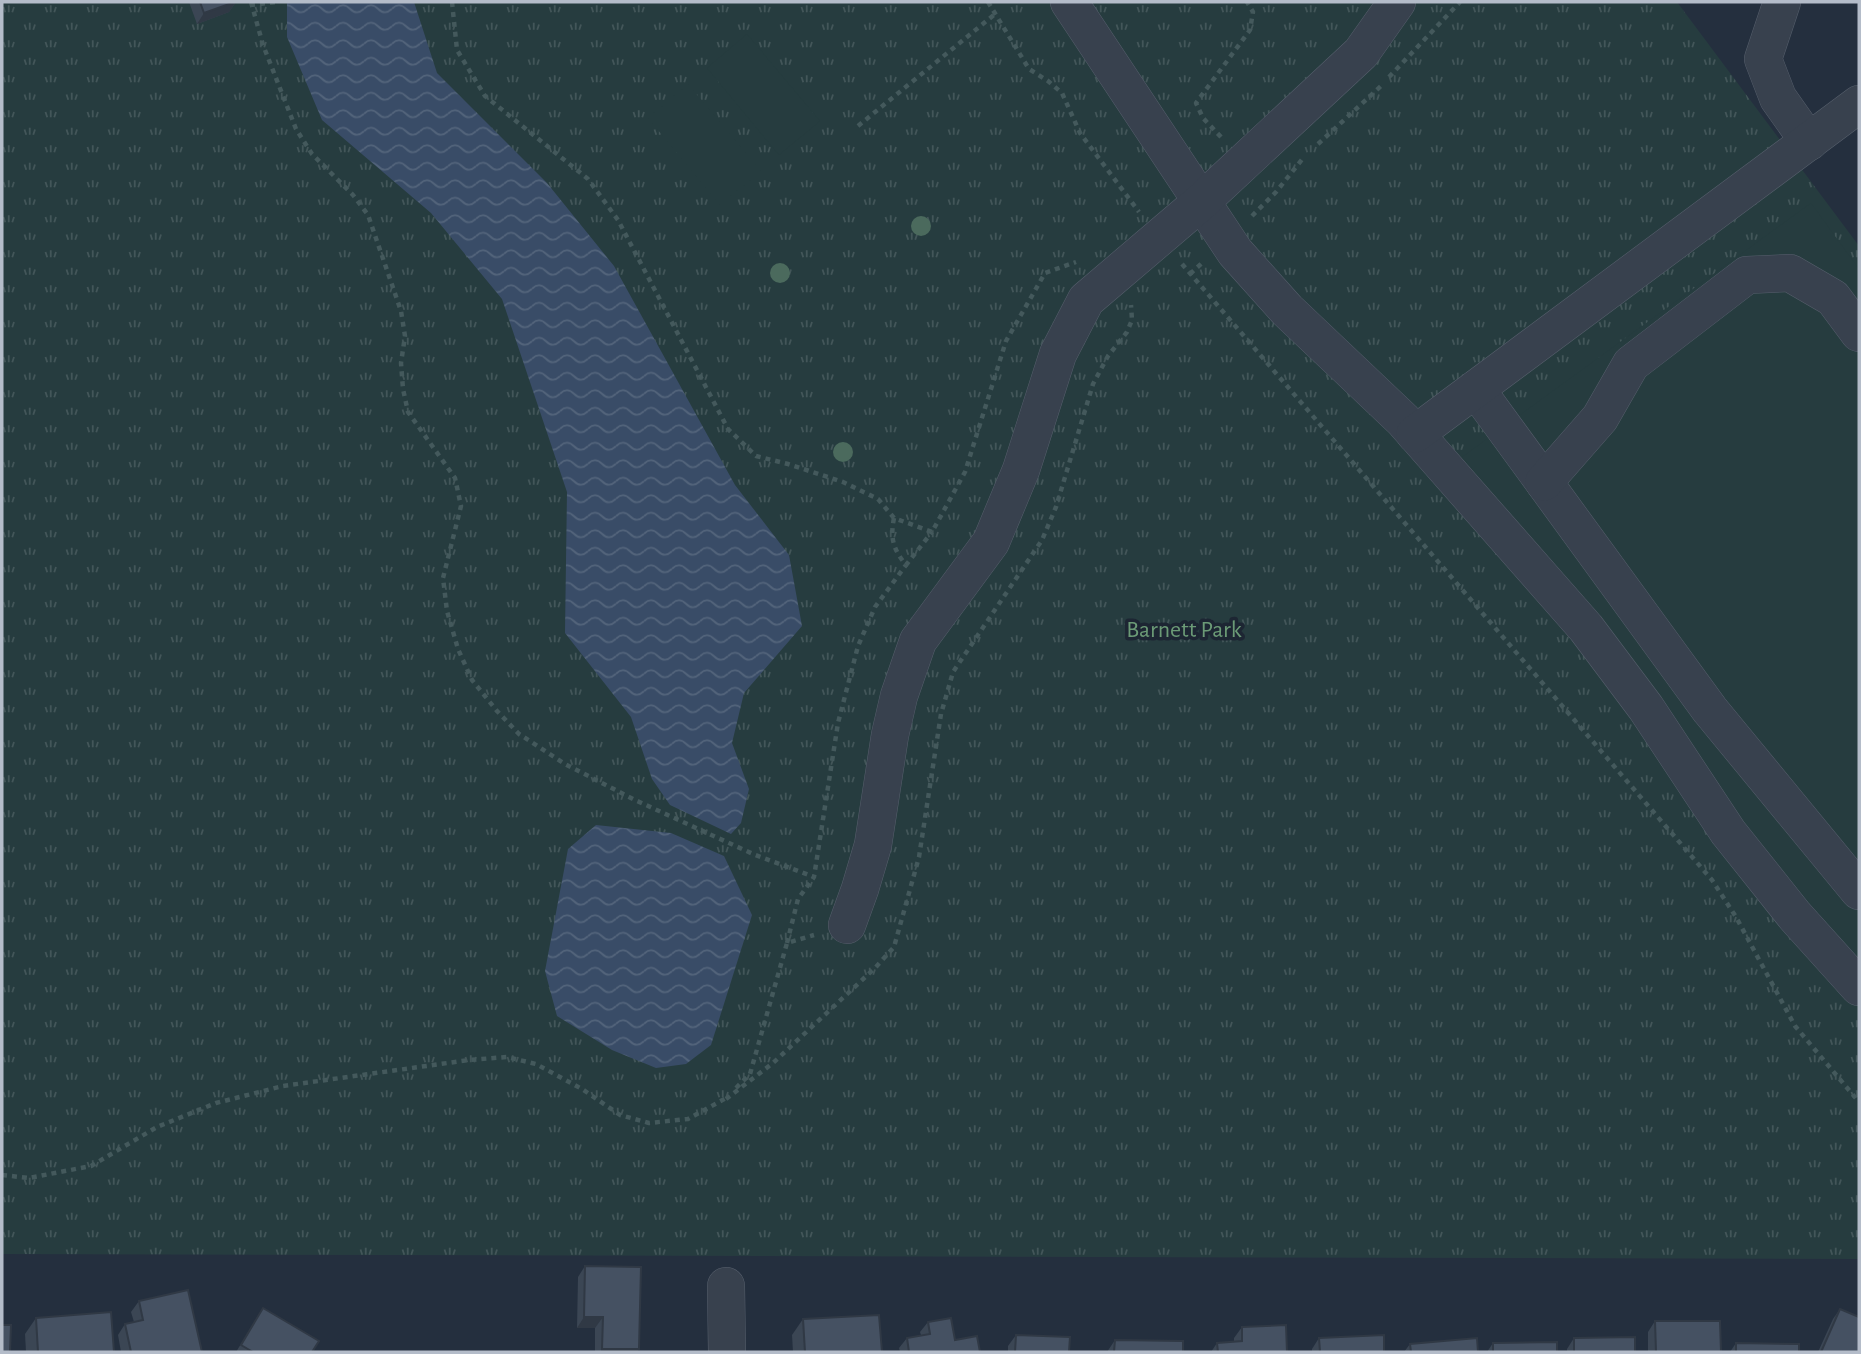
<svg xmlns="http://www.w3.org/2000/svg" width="1861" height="1354" font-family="'Alegreya Sans',sans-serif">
	<defs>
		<pattern id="grass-tufts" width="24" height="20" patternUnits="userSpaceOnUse" patternTransform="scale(1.75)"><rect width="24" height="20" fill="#263c3f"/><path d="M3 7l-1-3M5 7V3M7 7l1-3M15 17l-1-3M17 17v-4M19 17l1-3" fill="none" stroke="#435659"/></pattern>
		<pattern id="water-waves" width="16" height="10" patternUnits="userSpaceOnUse" patternTransform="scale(1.75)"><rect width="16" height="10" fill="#394c67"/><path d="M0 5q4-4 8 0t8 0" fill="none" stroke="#53647b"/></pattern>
	</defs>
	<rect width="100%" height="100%" fill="#242f3e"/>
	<polygon fill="url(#grass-tufts)" points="2,2 1677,2 1859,246 1859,1259 2,1254"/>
	<g fill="#263c3f">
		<polygon points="747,34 820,121 779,155 707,68"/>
		<polygon points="688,84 761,171 720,205 648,118"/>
		<polygon points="1811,203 1859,269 1859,961 1742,823 1642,671 1462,457"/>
	</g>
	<g fill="url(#water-waves)">
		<polygon points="287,2 414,2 437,73 547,183 614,266 735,485 789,555 802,626 744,693 732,743 749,789 741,823 731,834 670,805 652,779 631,717 565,633 567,492 502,299 431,213 322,120 287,37"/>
		<polygon points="596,825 671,833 724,856 752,915 711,1045 686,1064 656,1068 612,1050 557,1016 545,971 568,849"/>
	</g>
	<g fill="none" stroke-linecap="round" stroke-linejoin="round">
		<g stroke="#565f6c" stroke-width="38">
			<g id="minor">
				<polyline points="1069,2 1235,252 1287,310 1403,420 1586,628 1646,708 1728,832 1795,916 1859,987"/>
				<polyline points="1782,2 1763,59 1778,98 1809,142"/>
				<polyline points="1476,389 1710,710 1859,891"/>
				<polyline points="1415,434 1859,104"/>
				<polyline points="1544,482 1600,418 1631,364 1747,275 1790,273 1833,298 1859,333"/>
				<polyline points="847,925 860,889 873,845 890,735 899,696 918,641 991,542 1021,470 1058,354 1086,300 1201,202 1361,53 1397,2"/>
				<polyline points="726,1286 727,1352"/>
			</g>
		</g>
		<g stroke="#44595c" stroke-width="4.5" stroke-dasharray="5 5" stroke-linecap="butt">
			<polyline points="251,2 263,45 296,129 312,154 353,195 368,215 401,311 405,336 401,363 403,389 408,412 455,478 461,506 443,578 447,611 458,649 472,680 497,711 519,734 565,764 635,800 753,854 814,877"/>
			<polyline points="452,2 457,50 485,96 588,179 618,220 728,429 756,456 788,464 843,482 878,499 894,518 932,532 965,472 1006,341 1045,273 1076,262"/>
			<polyline points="988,2 1029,69 1048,81 1062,93 1080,133 1139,212"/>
			<polyline points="250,5 277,2"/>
			<polyline points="1389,77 1460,2"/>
			<polyline points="858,126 995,14"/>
			<polyline points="1221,137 1203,118 1196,103 1250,30 1253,12 1247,2"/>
			<polyline points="1318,144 1381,86"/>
			<polyline points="1252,216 1276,192 1304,157"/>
			<polyline points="1182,264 1712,880 1736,917 1795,1026 1859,1102"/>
			<polyline points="1190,274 1202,263"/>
			<path d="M894,518c-4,20 -1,31 12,47l26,-33"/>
			<polyline points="787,943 798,899 814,877 838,723 858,646 875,607 906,565"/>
			<polyline points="736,1088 750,1074 787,943 814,935"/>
			<polyline points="726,1099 773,1063 875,968 894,947 919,857 941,714 953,672 1042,540 1056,507 1093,384 1108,356 1127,332 1132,320 1131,305"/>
			<polyline points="2,1175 29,1178 91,1166 157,1127 216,1103 283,1086 469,1060 507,1057 536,1064 582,1089 620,1115 649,1123 688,1119 728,1097"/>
		</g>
		<use href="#minor" stroke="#38414e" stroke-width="37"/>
	</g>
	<g fill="#4b6a5d">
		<circle cx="921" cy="226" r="10"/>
		<circle cx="780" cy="273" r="10"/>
		<circle cx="843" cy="452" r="10"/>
	</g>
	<g fill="#3b4654">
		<polygon points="189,2 236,2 229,12 197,24"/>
		<polygon points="585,1266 639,1349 637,1352 595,1352 595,1328 577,1328 578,1277"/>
		<polygon points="139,1301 202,1352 121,1352 118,1335 125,1324 134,1322 131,1312"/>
		<polygon points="263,1308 312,1352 236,1352"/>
		<polygon points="1840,1309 1859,1352 1818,1352 1833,1319"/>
		<polygon points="36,1318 114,1352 26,1352 25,1334"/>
		<polygon points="803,1319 882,1352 793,1352 792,1335"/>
		<polygon points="1655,1321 1721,1352 1648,1352 1648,1332"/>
		<polygon points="928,1322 955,1340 980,1352 900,1352 899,1348 907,1338 921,1335 920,1332"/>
		<polygon points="1242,1327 1287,1352 1211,1352 1217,1343 1234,1342 1234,1338"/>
		<polygon points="1016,1335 1069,1352 1008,1352 1008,1346"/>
		<polygon points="1319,1338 1384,1352 1312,1352 1312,1349"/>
		<polygon points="1574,1338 1635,1352 1567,1352 1567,1349"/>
		<polygon points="1115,1340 1183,1352 1107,1352"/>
		<polygon points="1493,1343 1557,1352 1487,1352"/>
		<polygon points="1736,1343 1799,1352 1730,1352"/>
		<polygon points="1410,1344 1478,1352 1404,1352"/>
	</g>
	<g fill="#303945">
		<polygon points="235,2 236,2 229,12 197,24 204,13"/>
		<polygon points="584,1317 603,1317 595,1328 577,1328"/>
		<polygon points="602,1349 639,1349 637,1352 600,1352"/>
	</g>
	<g fill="#455162" stroke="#303945" stroke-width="2">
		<polygon points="200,2 235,2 204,13"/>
		<polygon points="585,1266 641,1267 639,1349 602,1349 603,1317 584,1317"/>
		<polygon points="188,1290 202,1352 131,1352 125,1324 143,1320 139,1301"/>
		<polygon points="263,1308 319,1341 312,1352 253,1352 241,1345"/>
		<polygon points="1840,1309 1859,1317 1859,1352 1821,1352"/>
		<polygon points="111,1312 114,1352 38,1352 36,1318"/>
		<polygon points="879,1315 882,1352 805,1352 803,1319"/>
		<polygon points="951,1318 955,1340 977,1336 980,1352 909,1352 907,1338 930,1334 928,1322"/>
		<polygon points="1655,1321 1720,1321 1721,1352 1656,1352"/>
		<polygon points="2,1325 11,1325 10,1352 2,1352"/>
		<polygon points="1286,1325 1287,1352 1218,1352 1217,1343 1242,1341 1242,1327"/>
		<polygon points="1016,1335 1070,1337 1069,1352 1015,1352"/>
		<polygon points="1384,1335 1384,1352 1320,1352 1319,1338"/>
		<polygon points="1635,1337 1635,1352 1574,1352 1574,1338"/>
		<polygon points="1477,1338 1478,1352 1411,1352 1410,1344"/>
		<polygon points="1115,1340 1183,1341 1183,1352 1114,1352"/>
		<polygon points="1557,1342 1557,1352 1493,1352 1493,1343"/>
		<polygon points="1736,1343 1799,1344 1799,1352 1736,1352"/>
	</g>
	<g text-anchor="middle" stroke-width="7" stroke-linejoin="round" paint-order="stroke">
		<g font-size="24" fill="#6b9a76" stroke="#1d2633">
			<text x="1184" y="637">Barnett Park</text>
		</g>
	</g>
	<rect width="1861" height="1354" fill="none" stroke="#b4bcc9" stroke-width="7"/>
</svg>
